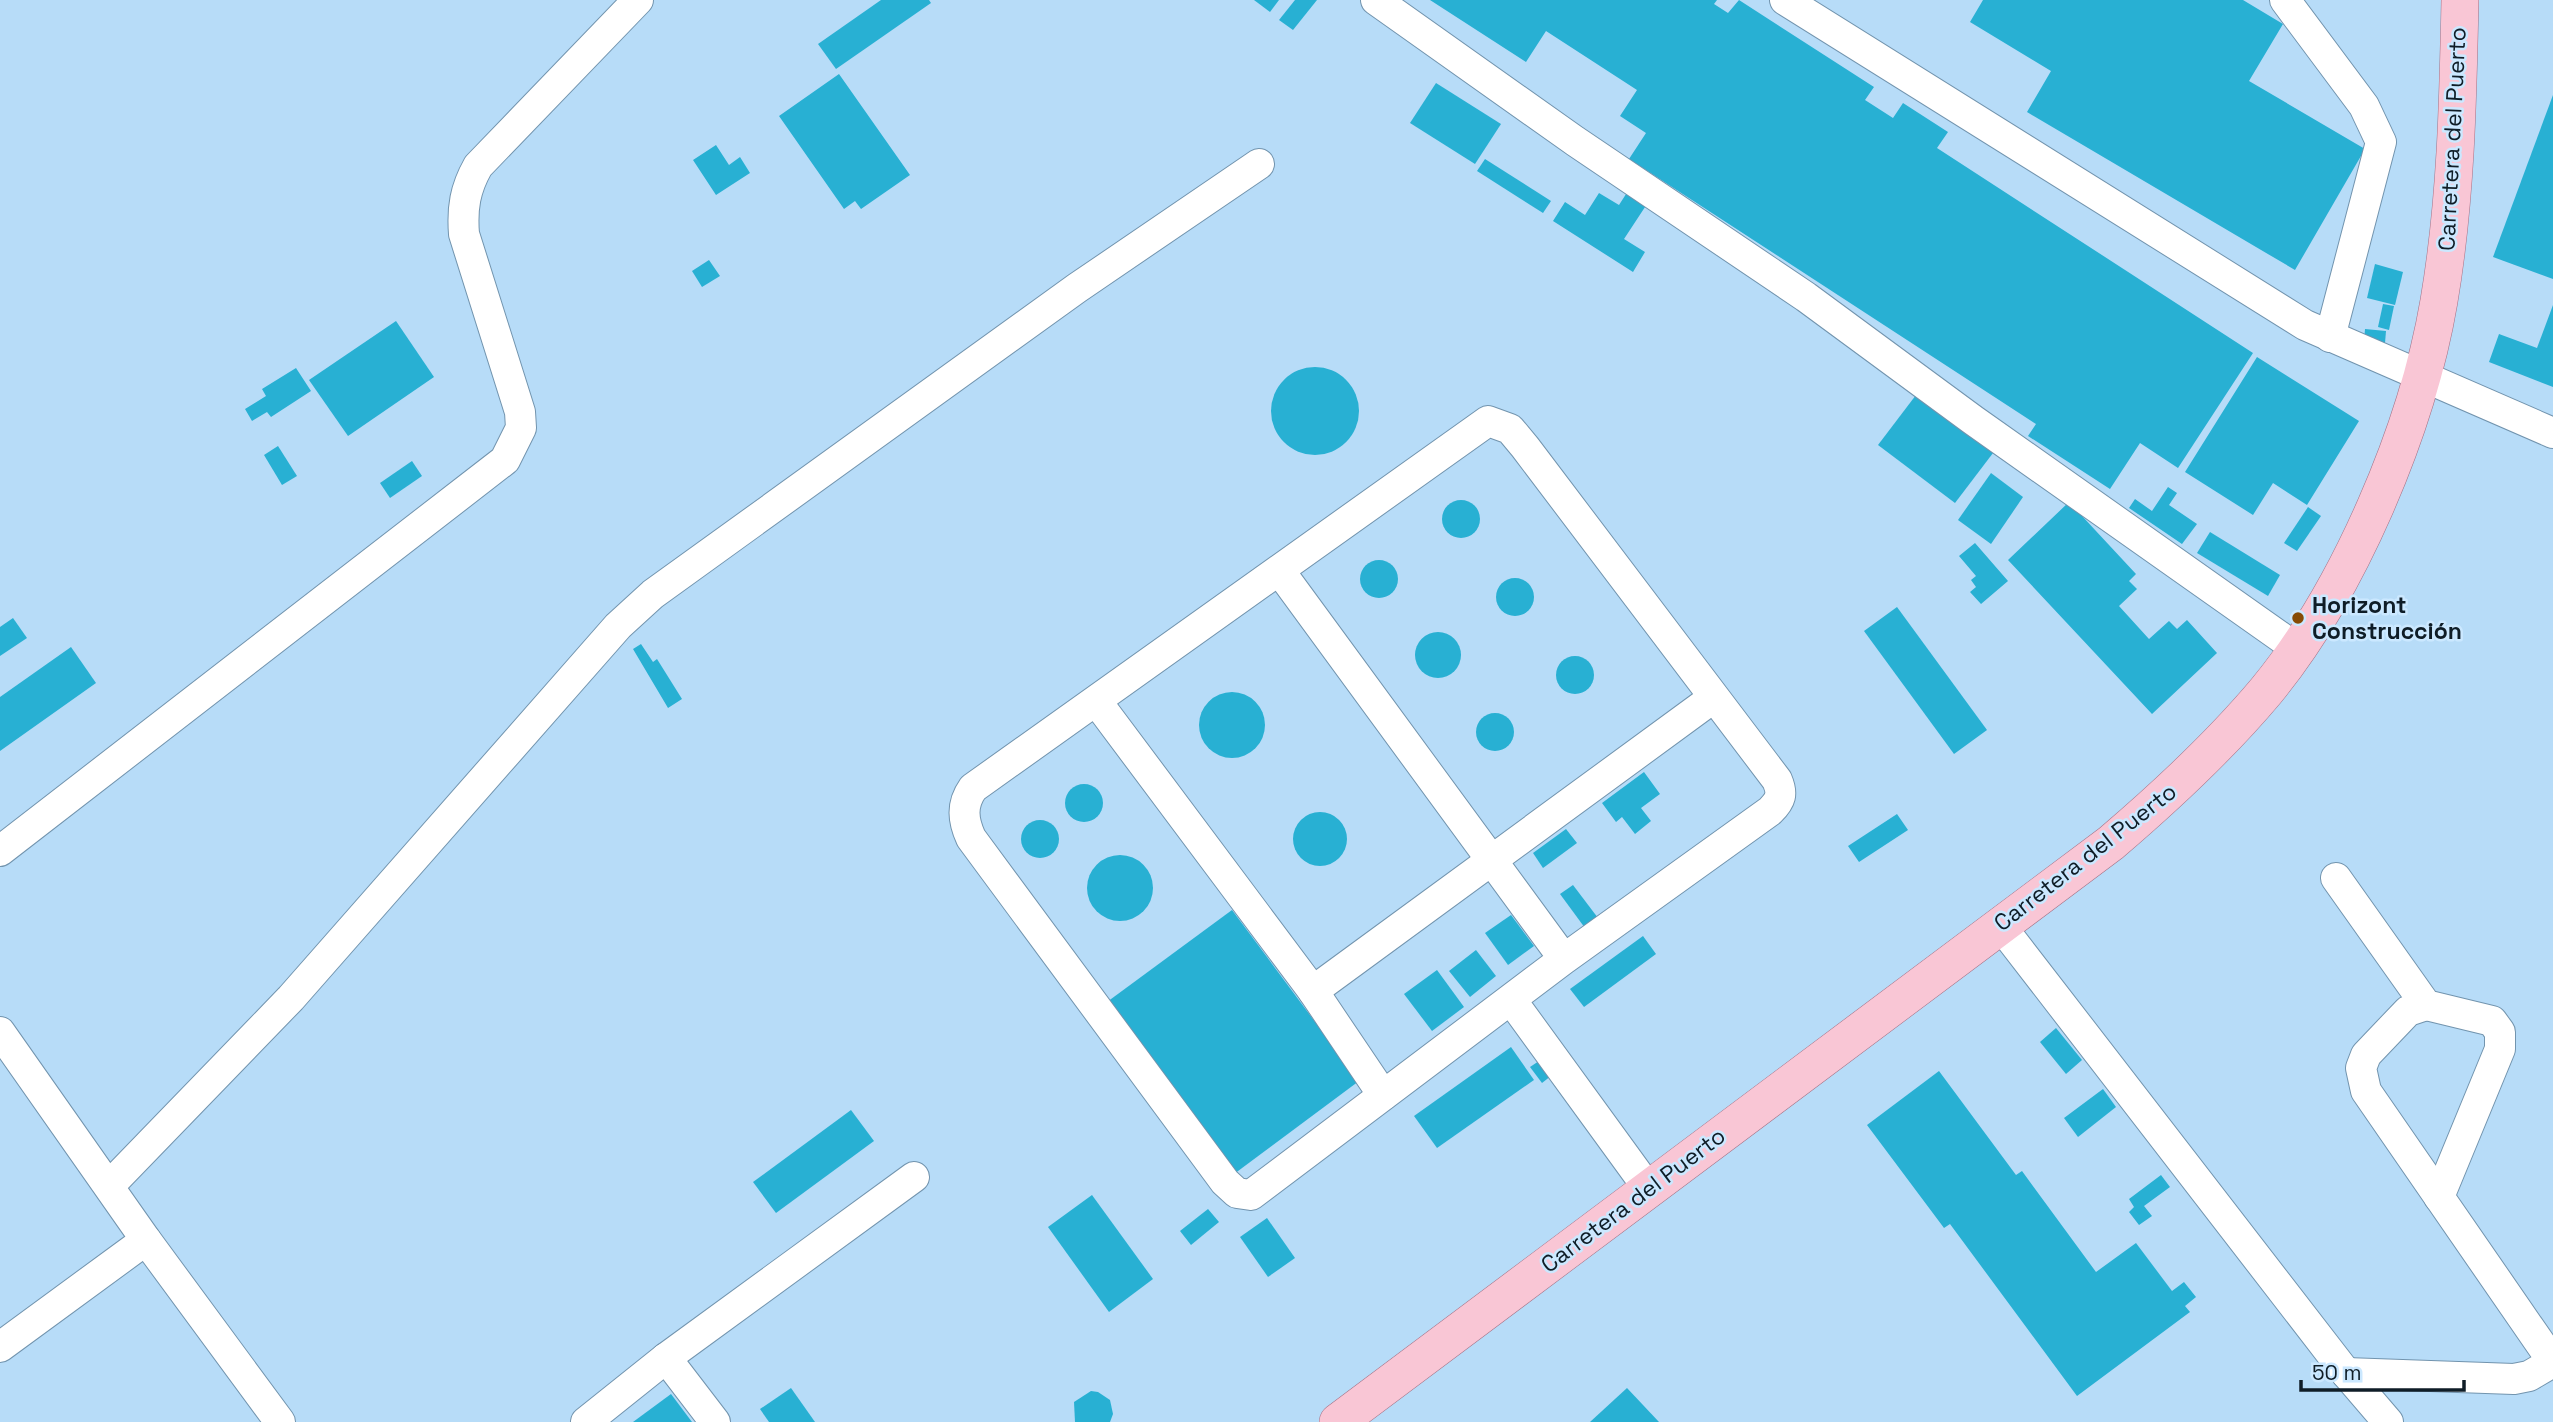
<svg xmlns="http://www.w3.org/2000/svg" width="2553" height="1422" font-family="'Space Grotesk',sans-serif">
	<rect width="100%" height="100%" fill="#b7dcf8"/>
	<g fill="#28b0d3">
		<polygon points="881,0 929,0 931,3 836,69 818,44"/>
		<polygon points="1254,0 1279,0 1270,12"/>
		<polygon points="1295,0 1317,0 1293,30 1279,20"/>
		<polygon points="1430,0 1717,0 1714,4 1728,13 1739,0 1874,87 1865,100 1893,118 1903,103 1948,132 1937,148 2253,353 2178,468 2140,443 2110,489 2028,436 2036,424 1629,159 1646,133 1620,116 1637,90 1546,31 1526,62"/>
		<polygon points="1983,0 2243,0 2283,24 2249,81 2365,149 2295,270 2027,112 2051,71 1970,22"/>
		<polygon points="839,74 910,175 861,209 855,201 844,209 779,116"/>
		<polygon points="1436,83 1501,124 1475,164 1410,123"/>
		<polygon points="2553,95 2553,279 2493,257"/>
		<polygon points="716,145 729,165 740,157 750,173 716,195 693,160"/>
		<polygon points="1485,159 1551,201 1543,213 1477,171"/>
		<polygon points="1628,191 1647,204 1624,239 1645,252 1633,272 1553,221 1565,202 1585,215 1599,193 1619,205"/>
		<polygon points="709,260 720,276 702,287 692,271"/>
		<polygon points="2375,264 2403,272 2395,305 2367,298"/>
		<polygon points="2383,304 2394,306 2389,330 2378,327"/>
		<polygon points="2553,305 2553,387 2489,362 2499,334 2537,348"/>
		<polygon points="396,321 434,377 348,436 309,380"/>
		<polygon points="2365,329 2386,331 2385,343 2364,342"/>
		<polygon points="2257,357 2359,421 2307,505 2273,483 2253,515 2185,472"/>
		<circle cx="1315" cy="411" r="44"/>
		<polygon points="296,368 311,391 271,417 267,412 252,421 245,409 266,396 262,389"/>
		<polygon points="1916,395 1993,453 1955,503 1878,445"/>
		<polygon points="278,446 297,476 282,485 264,455"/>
		<polygon points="412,461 422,476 390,498 380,483"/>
		<polygon points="1991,473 2023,497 1991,544 1958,520"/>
		<polygon points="2168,487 2177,493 2169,505 2197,524 2182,544 2129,508 2135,499 2152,511"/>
		<circle cx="1461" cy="519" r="19"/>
		<polygon points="2069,502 2136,574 2129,581 2137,589 2119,606 2149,639 2169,621 2177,629 2187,620 2217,653 2152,714 2008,560"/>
		<polygon points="2308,507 2321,516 2297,551 2284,543"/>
		<polygon points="2210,532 2280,575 2268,596 2197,553"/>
		<polygon points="1975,543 2008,581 1981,604 1970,592 1976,587 1971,580 1976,576 1959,556"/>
		<circle cx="1379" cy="579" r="19"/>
		<circle cx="1515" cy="597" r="19"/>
		<polygon points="1897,607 1987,730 1954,754 1864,631"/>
		<polygon points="13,618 27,638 0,656 0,627"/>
		<circle cx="1438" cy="655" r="23"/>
		<polygon points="641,644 653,662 657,659 682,699 668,708 633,649"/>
		<polygon points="71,647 96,683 0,751 0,697"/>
		<circle cx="1575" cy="675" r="19"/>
		<circle cx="1232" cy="725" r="33"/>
		<circle cx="1495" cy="732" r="19"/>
		<polygon points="1644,772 1660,794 1641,808 1651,821 1635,834 1622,817 1616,822 1602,803"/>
		<circle cx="1084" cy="803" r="19"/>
		<circle cx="1320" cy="839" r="27"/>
		<polygon points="1897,814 1908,830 1859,862 1848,846"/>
		<circle cx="1040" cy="839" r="19"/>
		<polygon points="1566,829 1577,843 1543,868 1533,853"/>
		<circle cx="1120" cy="888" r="33"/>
		<polygon points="1573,885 1598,918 1585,928 1560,894"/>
		<polygon points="1232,910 1359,1081 1234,1174 1107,1002"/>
		<polygon points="1511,915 1534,946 1508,965 1485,933"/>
		<polygon points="1643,936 1656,954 1584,1007 1570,989"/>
		<polygon points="1476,950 1496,976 1470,997 1449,971"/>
		<polygon points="1437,970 1464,1007 1432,1031 1404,994"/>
		<polygon points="2056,1028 2082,1060 2066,1074 2040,1042"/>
		<polygon points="1511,1047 1534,1080 1437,1148 1414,1116"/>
		<polygon points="1545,1057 1556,1072 1542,1083 1530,1067"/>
		<polygon points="1939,1071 2016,1175 2022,1171 2096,1272 2136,1243 2172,1291 2184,1282 2196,1297 2185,1306 2190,1312 2077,1396 1950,1224 1944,1228 1867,1125"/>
		<polygon points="2103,1089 2116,1107 2078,1137 2064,1118"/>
		<polygon points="851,1110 874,1141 776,1213 753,1182"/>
		<polygon points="2161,1175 2170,1187 2144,1206 2152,1216 2139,1225 2129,1212 2134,1207 2129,1199"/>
		<polygon points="1092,1195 1153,1279 1109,1312 1048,1227"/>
		<polygon points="1208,1209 1219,1222 1191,1245 1180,1231"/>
		<polygon points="1267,1218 1295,1258 1268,1277 1240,1237"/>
		<polygon points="791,1388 815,1422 769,1422 760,1409"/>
		<polygon points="1627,1388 1659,1422 1590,1422"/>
		<polygon points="1091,1391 1098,1392 1110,1400 1113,1414 1110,1422 1075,1422 1074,1402"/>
		<polygon points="671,1394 692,1422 633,1422"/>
	</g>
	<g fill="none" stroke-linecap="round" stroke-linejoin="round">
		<g stroke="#7294ae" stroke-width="32">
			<g id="minor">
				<polyline points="1376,0 1575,141 1806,297 1973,420 2296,648"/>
				<polyline points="1785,0 2305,325 2553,433"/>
				<polyline points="2285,0 2364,106 2381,142 2330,337"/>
				<path d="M1279,570l285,389 -313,236 -14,-2 -12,-11 -254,-344c-8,-18 -10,-33 2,-50l515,-367 22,8 15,18 252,333c6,14 4,20 -7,31l-206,148"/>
				<polyline points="1097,702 1313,991 1383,1095"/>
				<path d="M0,851l505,-391 16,-32 -1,-16 -56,-178c-2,-26 1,-45 14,-68l160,-166"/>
				<polyline points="2336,878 2426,1005 2492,1021 2500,1032 2500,1049 2439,1197"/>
				<polyline points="2000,925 2346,1373 2388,1422"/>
				<polyline points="1313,991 1713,698"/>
				<polyline points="1512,1001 1648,1188"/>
				<polyline points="0,1032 146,1240 280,1422"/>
				<polyline points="109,1186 291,998 618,626 653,594 1077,288 1259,164"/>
				<polyline points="0,1347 146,1240"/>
				<polyline points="666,1358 715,1422"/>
				<polyline points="2346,1373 2514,1379 2529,1376 2553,1362 2366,1091 2361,1068 2366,1055 2408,1011 2426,1005"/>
				<polyline points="586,1422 666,1358 914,1177"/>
			</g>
		</g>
		<g stroke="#a47286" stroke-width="38">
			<path id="major" d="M1338,1422l773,-579c55,-47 108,-96 155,-152 83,-101 151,-261 173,-390 17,-100 19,-200 21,-301"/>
		</g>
		<use href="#minor" stroke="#fff" stroke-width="30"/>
		<use href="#major" stroke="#f9c6d5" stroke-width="37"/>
	</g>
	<circle fill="#874b06" stroke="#cbe8ff" stroke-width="2.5" cx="2298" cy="618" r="7"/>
	<g text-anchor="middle" stroke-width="5" stroke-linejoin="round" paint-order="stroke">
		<g font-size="23" fill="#0f1d27" stroke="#cbe8ff">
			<text transform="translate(2452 139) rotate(-87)" y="8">Carretera del Puerto</text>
			<text transform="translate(2085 857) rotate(-38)" y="8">Carretera del Puerto</text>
			<text transform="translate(1633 1200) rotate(-37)" y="8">Carretera del Puerto</text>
		</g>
		<g font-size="23" font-weight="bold" fill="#0f1d27" stroke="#cbe8ff" text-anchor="start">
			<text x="2312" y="613">Horizont<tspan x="2312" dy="26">Construcción</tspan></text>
		</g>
	</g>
	<path d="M2301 1380v10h163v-10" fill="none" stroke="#0f1d27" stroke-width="3.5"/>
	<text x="2312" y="1380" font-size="21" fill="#0f1d27" stroke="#cbe8ff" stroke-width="5" paint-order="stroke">50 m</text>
</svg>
